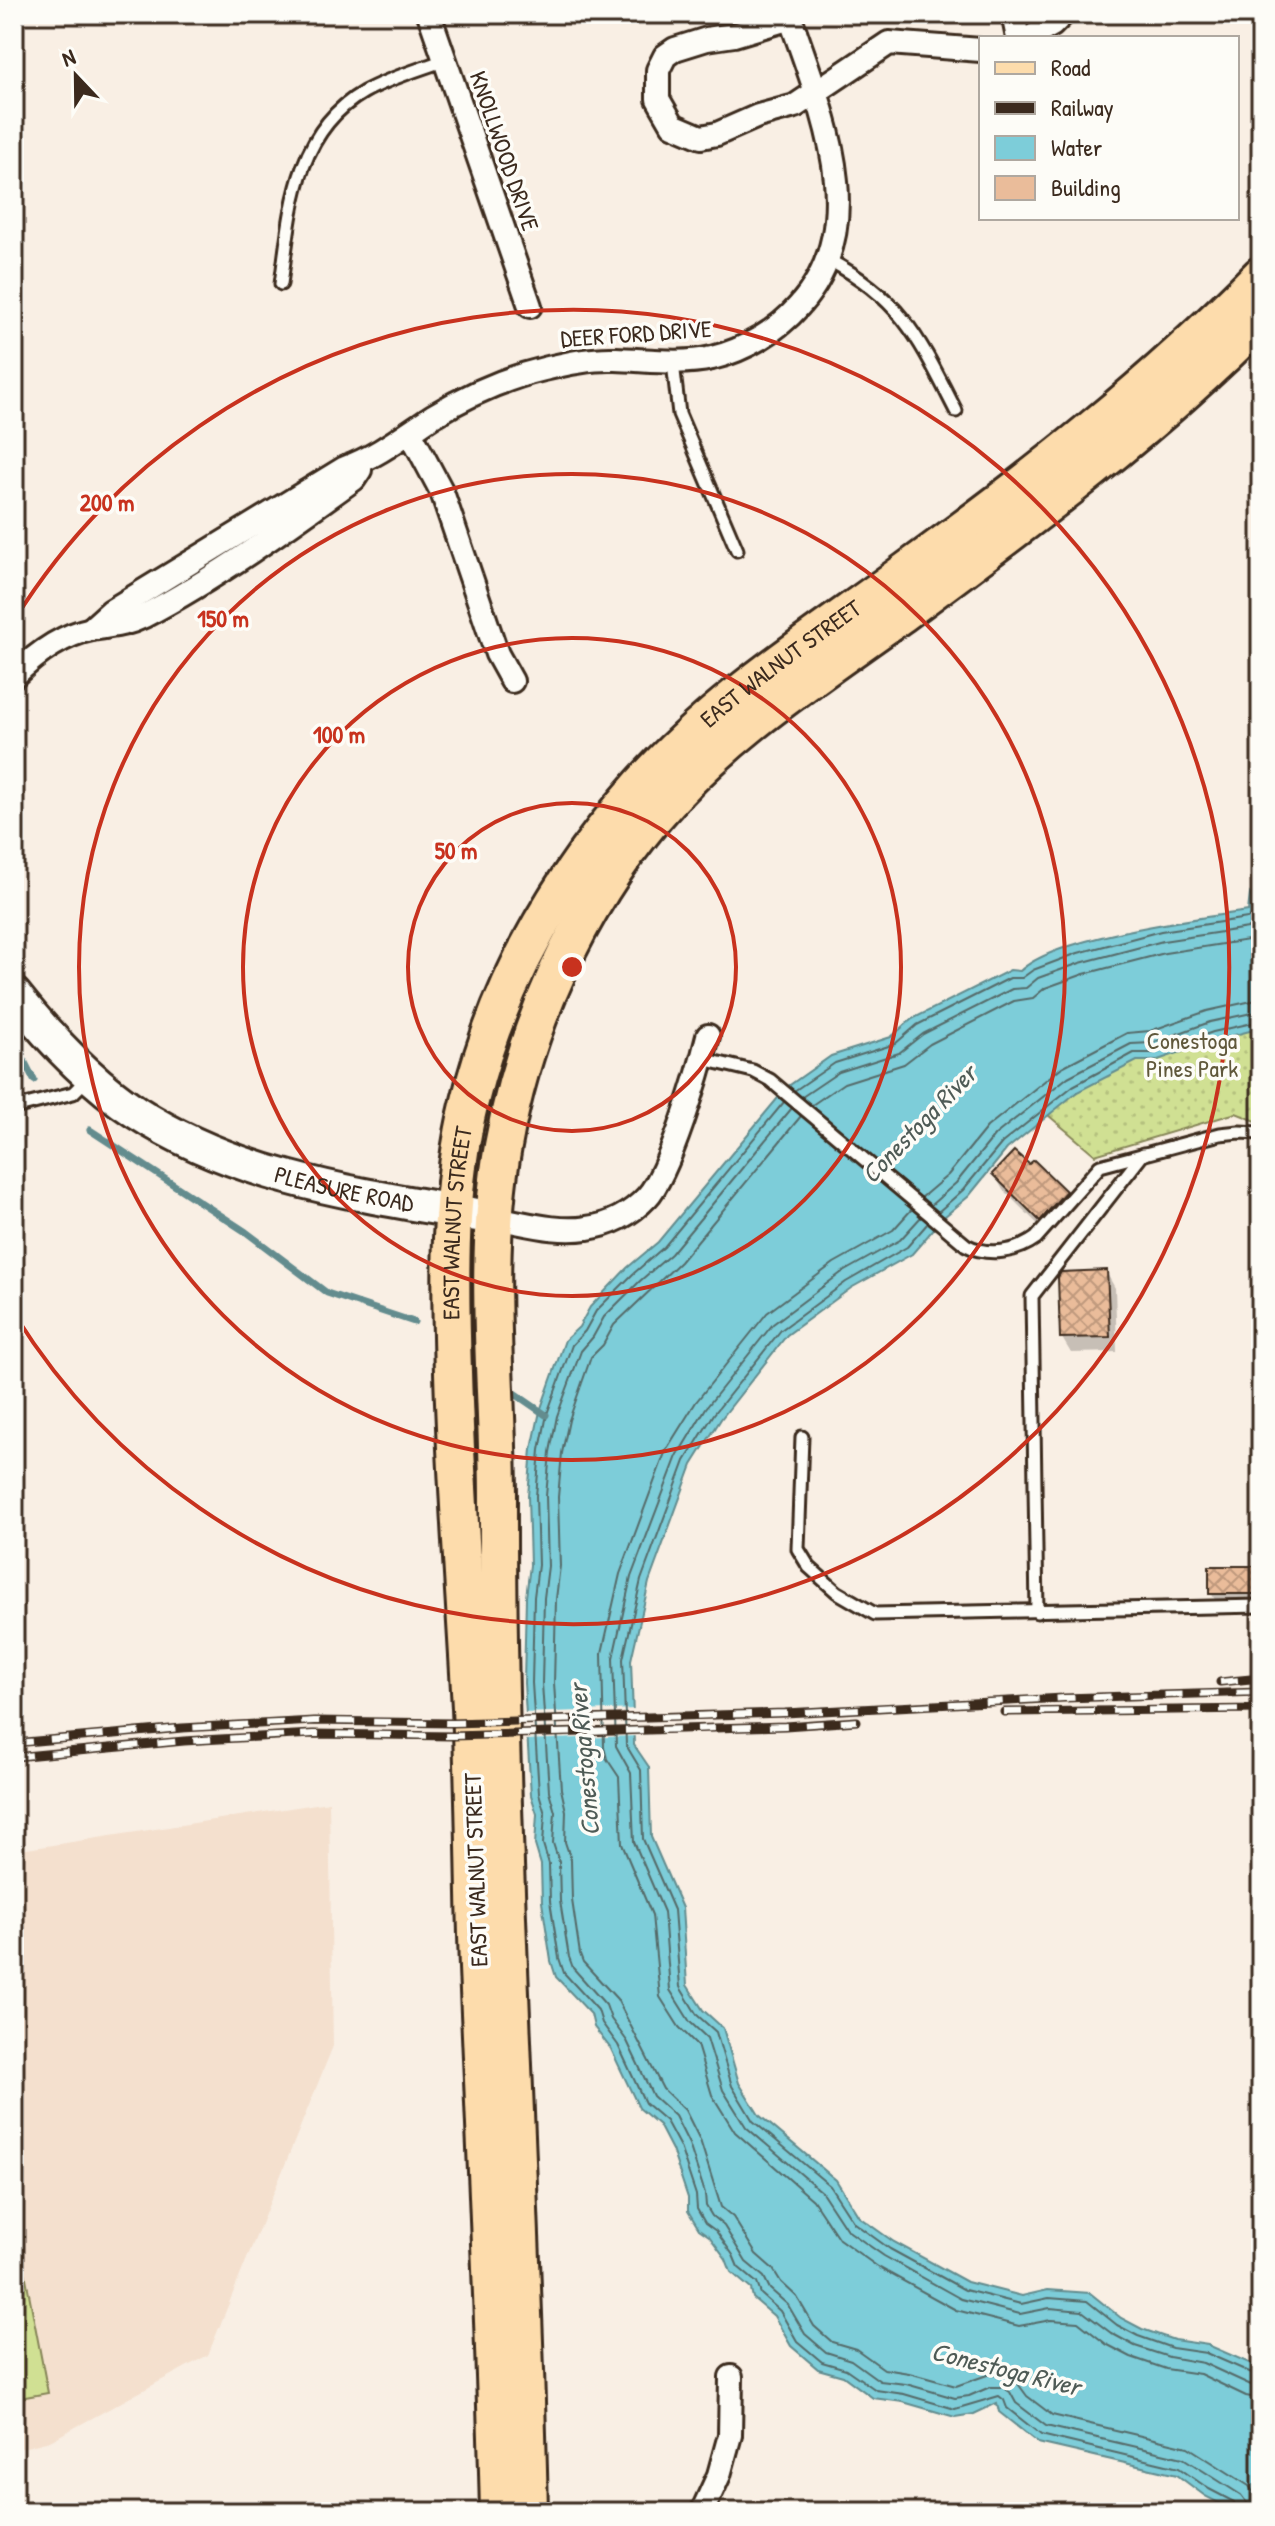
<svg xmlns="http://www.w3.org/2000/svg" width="1275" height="2526" font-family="'Patrick Hand',sans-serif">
	<defs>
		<pattern id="grass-dots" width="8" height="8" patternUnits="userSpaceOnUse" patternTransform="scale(2)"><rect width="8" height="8" fill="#d0e093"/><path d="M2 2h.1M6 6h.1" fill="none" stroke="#b4c07e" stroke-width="1.8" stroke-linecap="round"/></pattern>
		<pattern id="building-cross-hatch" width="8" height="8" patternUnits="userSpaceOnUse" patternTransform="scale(2)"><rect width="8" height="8" fill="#eabc9a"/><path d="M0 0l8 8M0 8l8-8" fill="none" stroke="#bf997d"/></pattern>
	</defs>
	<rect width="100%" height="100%" fill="#f9efe4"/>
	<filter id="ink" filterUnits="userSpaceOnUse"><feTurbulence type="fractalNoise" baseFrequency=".0125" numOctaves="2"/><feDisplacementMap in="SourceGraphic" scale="16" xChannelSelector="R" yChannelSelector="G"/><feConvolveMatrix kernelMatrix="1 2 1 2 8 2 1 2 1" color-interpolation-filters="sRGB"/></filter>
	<g filter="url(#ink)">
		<polygon fill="#f4e0ce" points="329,1802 333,2046 208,2355 50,2441 14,2450 14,1851"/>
		<polygon fill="url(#grass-dots)" stroke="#868558" stroke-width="2" points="1261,969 1261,1123 1236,1113 1095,1155 989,1065"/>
		<polygon fill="#d0e093" stroke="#868558" stroke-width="2" points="14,2215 48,2393 14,2399"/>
		<path fill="#7dcdd9" stroke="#638c8e" stroke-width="2" d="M1250,894l11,17v117l-45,12 -61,21h-18l-60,31 -70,57 -38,47 -25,21 -32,37 -61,34 -64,47 -66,84 -29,46 -43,117 -18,78 3,85 15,22 2,70 31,71 5,77 16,25 20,18 16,55 20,32 77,65 23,37 35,25 73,40 55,14 26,-6 42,3 31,25 21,11 32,11 34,5 46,20 7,7v140h-25l-31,-16 -28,-21 -139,-32 -39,-31 -2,-9 -23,11 -19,3 -52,-15 -30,-4 -30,-22 -25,-7 -27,-23 -17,-30 -21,-18 -2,-9 -20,-17 -5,-13 -17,-23 -10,-7 -11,-18v-13l-16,-48 -13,-25 -20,-17 -28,-59 -17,-22 -3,-13 -35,-37 -5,-16 -9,-59 -1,-37 -6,-20 2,-31 -6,-19 -7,-112 2,-86 4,-32 -2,-69 4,-47 8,-38 25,-71 14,-13 11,-20 37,-39 31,-26 129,-155 44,-31 60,-19 21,-18 98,-49 10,1c34,-34 177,-53 228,-60z"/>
		<polygon fill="#f9efe4" points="637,1709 637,1736 524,1740 522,1713"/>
		<g fill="#0003">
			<polygon points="1029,1167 1065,1193 1073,1208 1049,1235 1003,1190 994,1174"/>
			<polygon points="1106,1272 1115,1288 1117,1352 1071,1353 1062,1338"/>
			<polygon points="1257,1568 1261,1575 1261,1604 1217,1603 1211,1593"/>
		</g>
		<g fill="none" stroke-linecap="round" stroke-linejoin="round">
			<g stroke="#556b69" stroke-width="2">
				<polyline points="794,1091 835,1063 895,1044 917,1025 1010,978 1022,978 1033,970 1078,953 1161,931 1261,916"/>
				<polyline points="802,1097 839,1072 899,1053 923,1034 1012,989 1026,988 1038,978 1080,963 1163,941 1261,926"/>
				<polyline points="784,1102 664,1247 633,1274 596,1311 585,1331 572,1345 547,1414 540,1450 536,1496 538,1565 534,1597 532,1683 539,1793 545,1814 543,1844 549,1864 550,1901 559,1958 564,1973 598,2010 602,2023 618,2045 645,2103 666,2121 680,2147 696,2195 697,2209 705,2223 716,2231 733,2255 738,2267 757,2283 761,2294 780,2311 797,2341 822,2362 846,2369 876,2390 904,2394 955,2409 999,2396 1004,2400 1007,2408 1041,2435 1179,2468 1209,2489 1234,2502 1238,2512"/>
				<polyline points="812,1105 844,1083 904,1064 930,1044 1014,1001 1033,998 1045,988 1084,974 1165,953 1261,938"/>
				<polyline points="792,1108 671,1254 640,1281 604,1317 593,1337 581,1351 557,1416 550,1452 546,1496 548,1566 544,1598 542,1683 549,1791 555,1812 553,1843 559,1862 560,1901 569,1957 573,1968 606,2005 611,2019 627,2041 653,2096 675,2116 689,2144 705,2193 706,2206 712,2216 724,2226 746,2262 764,2277 770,2289 788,2305 805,2334 826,2352 851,2360 880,2381 906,2384 955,2398 969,2396 990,2387 1002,2387 1010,2392 1016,2403 1046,2426 1183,2458 1241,2495 1247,2503 1248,2512"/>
				<polyline points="801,1116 680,1262 614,1325 603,1345 591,1357 569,1420 562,1453 558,1497 560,1566 556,1599 554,1683 561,1789 566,1811 565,1842 571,1860 572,1900 580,1954 583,1962 617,1999 663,2089 685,2110 700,2140 721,2207 733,2217 756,2254 773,2269 781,2282 797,2297 814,2326 832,2342 856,2349 884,2369 909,2373 956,2386 990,2374 1006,2375 1016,2381 1027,2396 1052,2415 1188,2447 1249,2486 1258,2499 1260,2512"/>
				<polyline points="921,1198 948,1175 987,1127 1062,1067 1127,1033 1150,1031 1207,1011 1261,999"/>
				<polyline points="931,1205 956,1183 995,1135 1068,1077 1131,1044 1152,1043 1210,1022 1261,1011"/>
				<polyline points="912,1209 893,1230 834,1263 767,1313 696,1402 666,1450 620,1574 602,1653 604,1747 607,1759 619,1777 622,1844 652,1915 660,1997 679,2027 697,2045 712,2095 735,2132 813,2200 839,2239 878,2267 956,2310 1019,2326 1051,2320 1078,2322 1106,2344 1131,2357 1166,2369 1200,2374 1246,2396 1261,2399"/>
				<polyline points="938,1212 963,1190 1002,1143 1073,1086 1134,1053 1154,1053 1213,1032 1261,1021"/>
				<polyline points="921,1217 900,1240 841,1273 773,1324 706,1408 677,1456 631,1577 613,1658 616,1746 631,1773 634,1842 664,1912 670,1990 690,2022 707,2038 723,2090 746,2127 822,2192 847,2230 884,2256 961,2299 1020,2314 1050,2308 1082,2311 1111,2333 1135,2346 1169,2357 1203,2363 1251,2385 1261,2387"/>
				<polyline points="928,1223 907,1247 846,1282 781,1330 714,1414 685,1461 641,1580 623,1659 626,1745 641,1770 643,1839 674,1910 680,1987 697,2015 716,2032 732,2086 753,2121 830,2186 854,2223 890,2249 965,2290 1021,2304 1049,2298 1087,2301 1117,2325 1138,2336 1172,2348 1206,2353 1261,2377"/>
			</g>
			<g stroke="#638c8e" stroke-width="7">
				<polyline points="14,1041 34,1080"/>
				<polyline points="90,1130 246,1232 327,1293 414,1322"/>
				<polyline points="511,1391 546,1415"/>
			</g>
		</g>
		<g fill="url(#building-cross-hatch)" stroke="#3b2a1e" stroke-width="2">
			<polygon points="1014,1151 1029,1164 1034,1160 1066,1191 1040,1221 992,1174"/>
			<polygon points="1107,1270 1110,1337 1060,1338 1058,1277 1061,1272"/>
			<rect x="1209" y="1566" width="49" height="28"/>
		</g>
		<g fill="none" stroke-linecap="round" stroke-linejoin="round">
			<g stroke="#3b2a1e" stroke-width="17">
				<g id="lane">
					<path d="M829,260c74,40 90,79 127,151"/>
					<path d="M281,284c10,-71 13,-152 83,-192 25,-14 54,-22 81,-32"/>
					<polyline points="673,363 679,414 737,550"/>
					<path d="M703,1059l50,12 17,9 196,165c22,12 51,7 70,-7l64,-72 120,-32 19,-2 22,1"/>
					<polyline points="14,1108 73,1093 87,1079"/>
					<polyline points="802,1437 798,1549 809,1567 837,1592 875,1614 1261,1606"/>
					<polyline points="1037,1612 1032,1296 1143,1154"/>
				</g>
			</g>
			<g stroke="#3b2a1e" stroke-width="28">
				<g id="street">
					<polyline points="429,14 530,306"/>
					<polyline points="1013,14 1018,38"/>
					<polyline points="791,18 734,35 707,39 675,49 665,56 658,70 658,99 673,125 701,137 717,134 758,116 795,106 889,43 981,50"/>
					<polyline points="1029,38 1052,25 1063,14"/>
					<polyline points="410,432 442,492 497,654 512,681"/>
					<path d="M91,629l20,-18 234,-143c33,-12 59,-33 88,-52 33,-20 73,-38 111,-47 23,-6 48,-11 72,-10 32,1 64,6 96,-1 33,-8 65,-27 87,-52 75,-84 21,-200 -10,-292"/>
					<path d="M14,676c21,-21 48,-41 78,-47 21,-4 31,-3 52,-13 71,-37 145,-90 210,-137l6,-9"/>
					<path d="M495,1218c30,5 62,15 92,10 23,-3 44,-14 60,-31 22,-23 53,-127 61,-161"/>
					<polyline points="702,2512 719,2475 730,2435 731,2377"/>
				</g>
			</g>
			<g stroke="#3b2a1e" stroke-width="38">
				<g id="secondary">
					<path id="s1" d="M14,994c35,44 75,87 122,118 108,70 235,84 359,106"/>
				</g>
			</g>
			<g stroke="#3b2a1e" stroke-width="42">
				<g id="primary">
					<path id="s2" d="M499,2512c-4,-181 -13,-363 -21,-544 -3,-87 -3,-173 -7,-260 -6,-112 -15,-224 -18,-336 -3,-91 -5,-182 17,-271 29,-120 90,-224 171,-316 77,-87 179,-150 272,-219 123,-89 241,-182 348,-291"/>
					<path d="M529,2512c-7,-338 -32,-674 -31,-1012 0,-118 -16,-237 5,-354 21,-119 75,-238 152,-330 68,-81 159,-139 244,-200 126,-93 252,-185 362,-297"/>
				</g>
			</g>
			<use href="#lane" stroke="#fdfcf7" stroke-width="11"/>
			<use href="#street" stroke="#fdfcf7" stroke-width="22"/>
			<use href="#secondary" stroke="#fdfcf7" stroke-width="32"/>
			<use href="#primary" stroke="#fddcac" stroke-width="36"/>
			<g stroke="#3b2a1e" stroke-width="9">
				<g id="rail">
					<polyline points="1220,1682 1261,1678"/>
					<polyline points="1004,1712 1261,1709"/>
					<polyline points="14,1743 182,1728 314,1721 452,1723 785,1713 1064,1698 1261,1692"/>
					<polyline points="14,1757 184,1741 313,1734 453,1736 785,1726 857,1721"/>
				</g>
			</g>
			<use href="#rail" stroke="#fdfcf7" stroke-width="6" stroke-dasharray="18" stroke-linecap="butt"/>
		</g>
	</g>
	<g fill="none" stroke="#c8321e" stroke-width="4">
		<circle cx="572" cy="967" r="164"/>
		<circle cx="572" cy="967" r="329"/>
		<circle cx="572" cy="967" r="493"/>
		<path d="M15 619A657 657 0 1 1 15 1315"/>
	</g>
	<g text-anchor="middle" stroke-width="7" stroke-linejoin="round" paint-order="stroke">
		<g font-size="24" fill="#3b2a1e" stroke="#fdfcf7">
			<text transform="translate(504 151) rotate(71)" y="8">KNOLLWOOD DRIVE</text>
			<text transform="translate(636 334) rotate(-4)" y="8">DEER FORD DRIVE</text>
			<text dy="8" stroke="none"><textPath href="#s2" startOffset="1962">EAST WALNUT STREET</textPath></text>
			<text dy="8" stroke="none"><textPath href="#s1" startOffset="394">PLEASURE ROAD</textPath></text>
			<text dy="8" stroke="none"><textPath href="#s2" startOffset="1290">EAST WALNUT STREET</textPath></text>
			<text transform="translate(476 1870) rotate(-92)" y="8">EAST WALNUT STREET</text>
		</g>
		<g font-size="24" fill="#60583b" stroke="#fdfcf7">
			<text x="1192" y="1049">Conestoga<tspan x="1192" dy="28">Pines Park</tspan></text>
		</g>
		<g font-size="26" font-style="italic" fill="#4f5b56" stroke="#fdfcf7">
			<text transform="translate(919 1124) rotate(-46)" y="9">Conestoga River</text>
			<text transform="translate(584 1760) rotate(-95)" y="9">Conestoga River</text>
			<text transform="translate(1006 2369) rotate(14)" y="9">Conestoga River</text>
		</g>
	</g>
	<circle cx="572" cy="967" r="12" fill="#c8321e" stroke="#fdfcf7" stroke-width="4"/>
	<g font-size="24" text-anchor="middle" font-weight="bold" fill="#c8321e" stroke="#fdfcf7" stroke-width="7" stroke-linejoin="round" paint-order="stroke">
		<text x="107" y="511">200 m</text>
		<text x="223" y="627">150 m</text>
		<text x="339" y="743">100 m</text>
		<text x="456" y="859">50 m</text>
	</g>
	<rect width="1275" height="2526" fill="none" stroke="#fdfcf7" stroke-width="48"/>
	<rect x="24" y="24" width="1227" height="2478" fill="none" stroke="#3b2a1e" stroke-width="3" filter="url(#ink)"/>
	<rect x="979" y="36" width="260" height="184" fill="#fdfcf7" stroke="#afa8a0" stroke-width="2"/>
	<rect x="995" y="62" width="40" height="12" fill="#fddcac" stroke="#afa8a0" stroke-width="2"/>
	<text x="1051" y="76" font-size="24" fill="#3b2a1e">Road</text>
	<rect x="995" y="102" width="40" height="12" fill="#3b2a1e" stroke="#afa8a0" stroke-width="2"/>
	<text x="1051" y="116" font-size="24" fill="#3b2a1e">Railway</text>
	<rect x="995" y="136" width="40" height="24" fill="#7dcdd9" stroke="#afa8a0" stroke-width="2"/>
	<text x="1051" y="156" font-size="24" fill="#3b2a1e">Water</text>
	<rect x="995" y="176" width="40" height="24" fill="#eabc9a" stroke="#afa8a0" stroke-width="2"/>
	<text x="1051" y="196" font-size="24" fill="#3b2a1e">Building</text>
	<g transform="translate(76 76) rotate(338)" stroke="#fdfcf7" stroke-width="6" paint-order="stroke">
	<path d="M0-6L14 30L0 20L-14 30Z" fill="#3b2a1e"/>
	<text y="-12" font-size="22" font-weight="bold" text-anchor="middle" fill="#3b2a1e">N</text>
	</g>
</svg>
